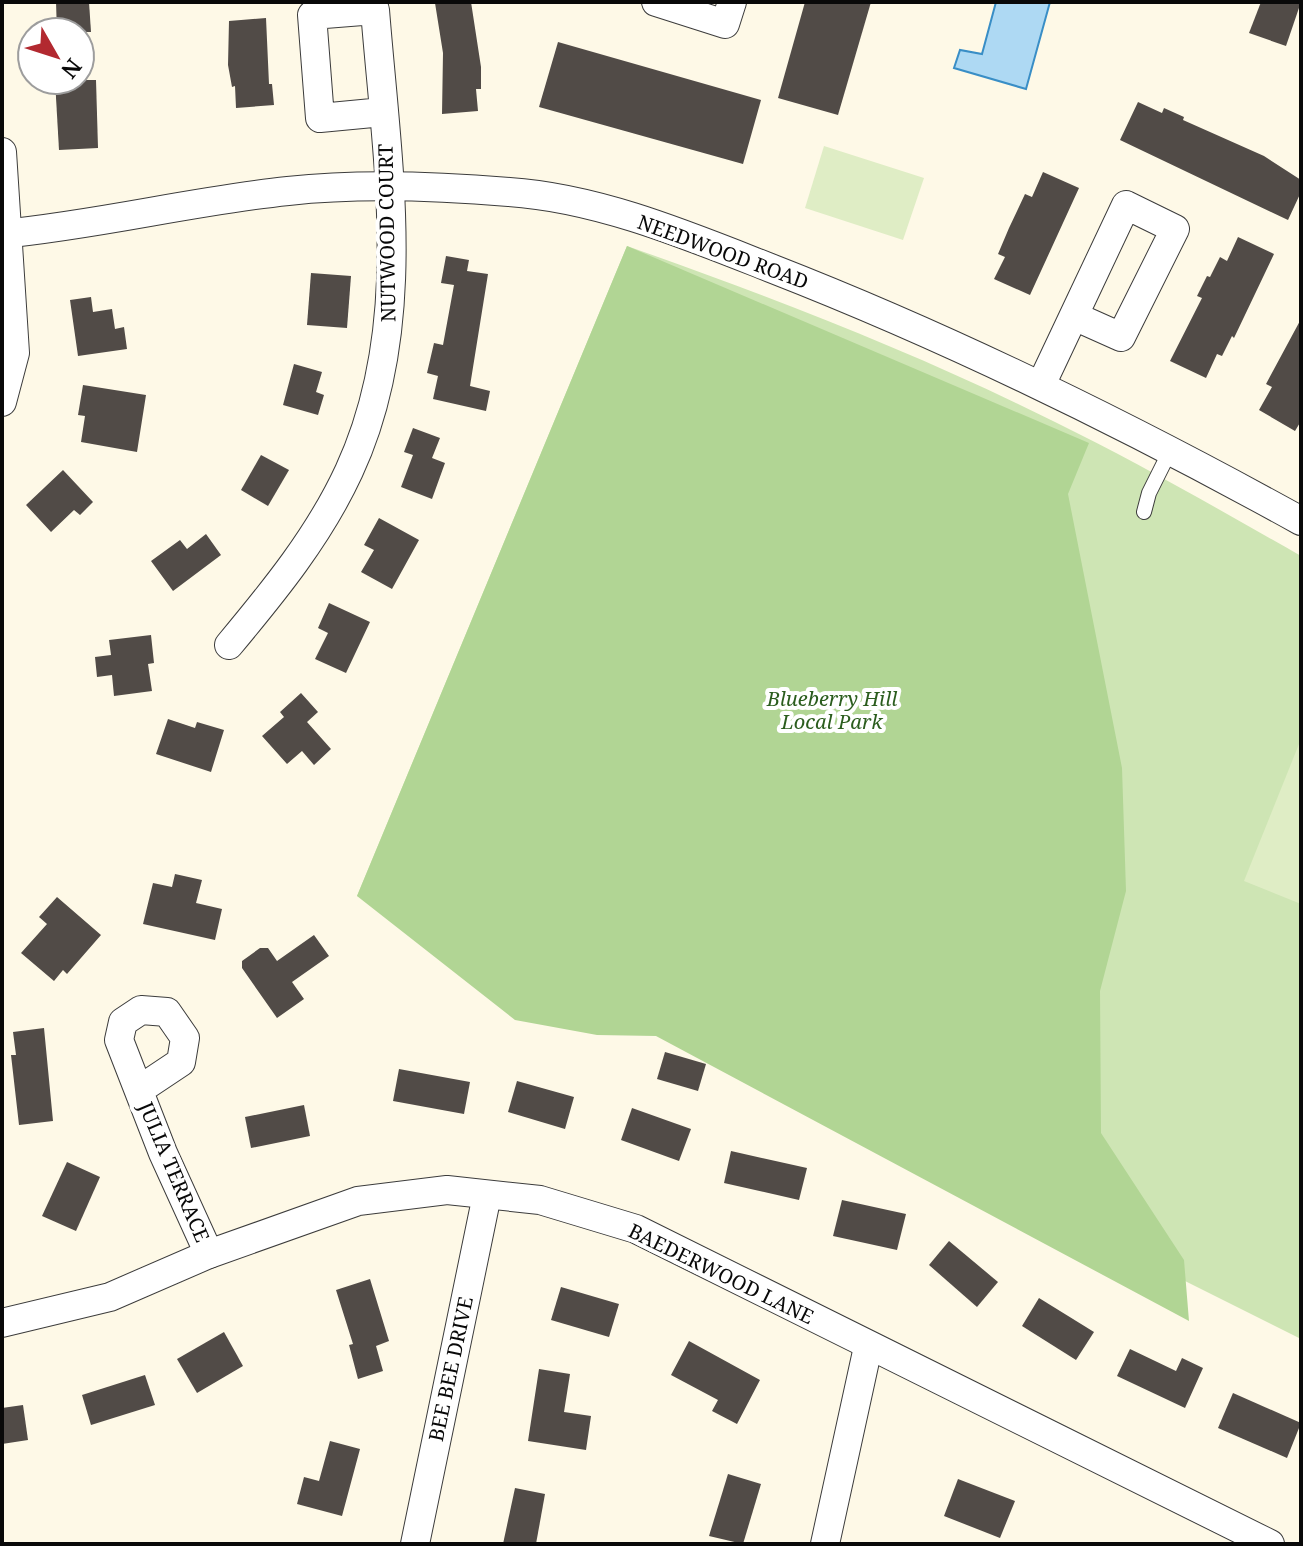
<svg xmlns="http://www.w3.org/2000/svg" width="1303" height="1546" font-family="'Noto Serif',serif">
	<rect width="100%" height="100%" fill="#fef9e7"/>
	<path fill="#cee5b4" d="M627,246c145,51 290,107 428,176 84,41 165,88 246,134v783l-566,-283 -378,-160z"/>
	<polygon fill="#b1d594" points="627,246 1089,443 1068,494 1122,768 1126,891 1100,991 1101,1133 1184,1260 1189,1321 656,1036 597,1035 515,1020 357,896"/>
	<g fill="#dfedc5">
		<polygon points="824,146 924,178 903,240 805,208"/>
		<polygon points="1301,739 1301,904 1244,881"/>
	</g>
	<polygon fill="#aed9f3" stroke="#398ec6" stroke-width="2" points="996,2 1050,2 1026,89 954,68 960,50 982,54"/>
	<g fill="#514b47">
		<polygon points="56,2 89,2 91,32 57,32"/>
		<polygon points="471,2 481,67 481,89 476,89 478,111 442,114 443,53 435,3"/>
		<polygon points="805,2 871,2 838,115 778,98"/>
		<polygon points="1261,2 1301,2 1286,46 1249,33"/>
		<polygon points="266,18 269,84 272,84 274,105 236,108 235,86 232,87 228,65 229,21"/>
		<polygon points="558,42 761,100 743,164 539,107"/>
		<polygon points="55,80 96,80 98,148 59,150"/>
		<polygon points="1138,102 1162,113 1164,108 1184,117 1183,120 1264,156 1301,180 1301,192 1288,220 1120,140"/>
		<polygon points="1043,172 1079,188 1030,295 994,279 1005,257 998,254 1009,228 1025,194 1032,197"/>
		<polygon points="1238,237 1274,254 1234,338 1232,336 1222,356 1217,354 1206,378 1170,361 1202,298 1197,296 1207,276 1210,277 1220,257 1227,261"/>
		<polygon points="446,256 469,260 467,271 488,274 470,386 490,391 486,411 433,399 438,376 427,373 434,343 443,345 454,285 441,283"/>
		<polygon points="311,273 351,276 347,328 307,325"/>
		<polygon points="91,297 93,312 112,309 115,329 124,327 127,349 78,356 70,300"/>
		<polygon points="1301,319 1301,421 1295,431 1259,410 1272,387 1266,384"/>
		<polygon points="294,364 322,372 316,392 324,395 318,415 283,405"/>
		<polygon points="83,385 146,395 137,452 81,442 85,416 78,415"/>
		<polygon points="413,428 440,438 432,458 445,463 432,499 401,487 413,455 404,452"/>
		<polygon points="261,455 289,470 268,506 241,490"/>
		<polygon points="63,470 93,502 80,515 74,510 51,532 26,505"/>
		<polygon points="379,518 419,540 392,589 361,572 374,550 364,545"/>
		<polygon points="206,534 221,555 173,591 151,561 180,540 187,549"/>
		<polygon points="329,603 370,622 346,673 315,659 328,633 318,628"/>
		<polygon points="151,635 154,663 148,664 152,691 114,696 112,675 97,677 95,657 111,655 109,640"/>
		<polygon points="301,693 318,712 307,722 331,749 314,765 302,751 287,764 262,736 284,717 280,712"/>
		<polygon points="168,719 195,728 197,722 224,730 211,772 156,754"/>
		<polygon points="175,874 202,880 196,903 222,909 215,940 143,924 153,883 172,887"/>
		<polygon points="57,897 101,935 67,974 63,970 54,981 21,953 47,924 39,917"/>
		<polygon points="314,935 329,956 292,982 304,999 277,1018 242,968 242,961 260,948 268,948 277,961"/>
		<polygon points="44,1028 53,1121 19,1125 11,1055 16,1055 13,1032"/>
		<polygon points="665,1052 706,1064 698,1091 657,1079"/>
		<polygon points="399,1069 470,1082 464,1114 393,1101"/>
		<polygon points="517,1081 574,1097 565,1129 508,1112"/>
		<polygon points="304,1105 310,1136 251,1148 245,1117"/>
		<polygon points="632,1108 691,1129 679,1161 621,1140"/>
		<polygon points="731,1151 807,1168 799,1200 724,1183"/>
		<polygon points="67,1162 100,1177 76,1231 42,1216"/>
		<polygon points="842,1200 906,1214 897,1250 833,1236"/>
		<polygon points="949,1241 998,1282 977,1307 929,1265"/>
		<polygon points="370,1279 389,1341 376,1346 383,1371 358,1379 349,1345 353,1344 336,1290"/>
		<polygon points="561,1287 619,1304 609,1337 551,1320"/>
		<polygon points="1039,1298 1094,1332 1076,1360 1022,1326"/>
		<polygon points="224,1332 243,1366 197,1393 177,1359"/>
		<polygon points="689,1341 760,1380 737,1424 712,1411 718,1400 671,1375"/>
		<polygon points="1130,1349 1176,1371 1182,1358 1203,1368 1185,1408 1117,1376"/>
		<polygon points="539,1369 570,1374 564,1412 591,1416 586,1450 528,1441"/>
		<polygon points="145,1375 155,1405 91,1425 82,1395"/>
		<polygon points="1233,1393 1301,1423 1287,1458 1218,1428"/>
		<polygon points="23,1405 28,1440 2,1444 2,1408"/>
		<polygon points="330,1441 360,1449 342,1516 297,1504 304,1477 319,1481"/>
		<polygon points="728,1474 761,1484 743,1544 709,1536"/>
		<polygon points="958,1479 1015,1501 1000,1538 944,1516"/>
		<polygon points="515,1488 545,1494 536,1544 503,1544"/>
	</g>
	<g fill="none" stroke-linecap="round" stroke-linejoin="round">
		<g stroke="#3c3c3c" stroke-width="16">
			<polyline id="lane" points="1144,512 1149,493 1171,449"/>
		</g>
		<g stroke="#3c3c3c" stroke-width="30">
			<g id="street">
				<polyline points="656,2 725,24 732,2"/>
				<polyline points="2,152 15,353 2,402"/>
				<path d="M2,234c96,-9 190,-33 286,-43 72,-8 149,-5 221,1 90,6 180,44 264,77 182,71 356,157 528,252"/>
				<path d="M1041,385c28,-60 57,-120 85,-180l49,24 -54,108 -47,-21"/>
				<path d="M229,645c45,-54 90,-109 120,-174 67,-144 38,-308 26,-461l-63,5 8,103 63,-6"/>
				<polyline points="139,1090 181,1062 185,1038 167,1012 141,1010 123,1022 119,1040 163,1153 209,1254"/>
				<polyline points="2,1323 110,1297 209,1254 358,1201 447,1190 540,1200 636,1229 1270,1544"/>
				<polyline points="415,1544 487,1195"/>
				<polyline points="825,1544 868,1347"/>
			</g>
		</g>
		<use href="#lane" stroke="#fff" stroke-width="14"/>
		<use href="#street" stroke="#fff" stroke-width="28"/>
	</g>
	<g text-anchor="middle" stroke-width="8" stroke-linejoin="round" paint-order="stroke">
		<g font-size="20" fill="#090909" stroke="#fff">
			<text transform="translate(387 233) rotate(-91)" y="7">NUTWOOD COURT</text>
			<text transform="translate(723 252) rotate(20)" y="7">NEEDWOOD ROAD</text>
			<text transform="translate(174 1172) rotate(67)" y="7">JULIA TERRACE</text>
			<text transform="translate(721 1274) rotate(26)" y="7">BAEDERWOOD LANE</text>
			<text transform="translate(451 1369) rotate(-78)" y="7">BEE BEE DRIVE</text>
		</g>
		<g font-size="20" font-style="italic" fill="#2b5d1e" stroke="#fff">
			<text x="832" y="706">Blueberry Hill<tspan x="832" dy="23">Local Park</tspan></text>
		</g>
	</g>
	<rect width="1303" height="1546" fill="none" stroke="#090909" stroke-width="8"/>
	<g transform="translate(56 56) rotate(129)"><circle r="38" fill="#ffffff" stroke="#9d9d9d" stroke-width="2"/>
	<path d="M0-6L14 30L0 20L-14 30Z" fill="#b22930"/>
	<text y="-12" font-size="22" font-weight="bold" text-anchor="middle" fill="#090909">N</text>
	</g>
</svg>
